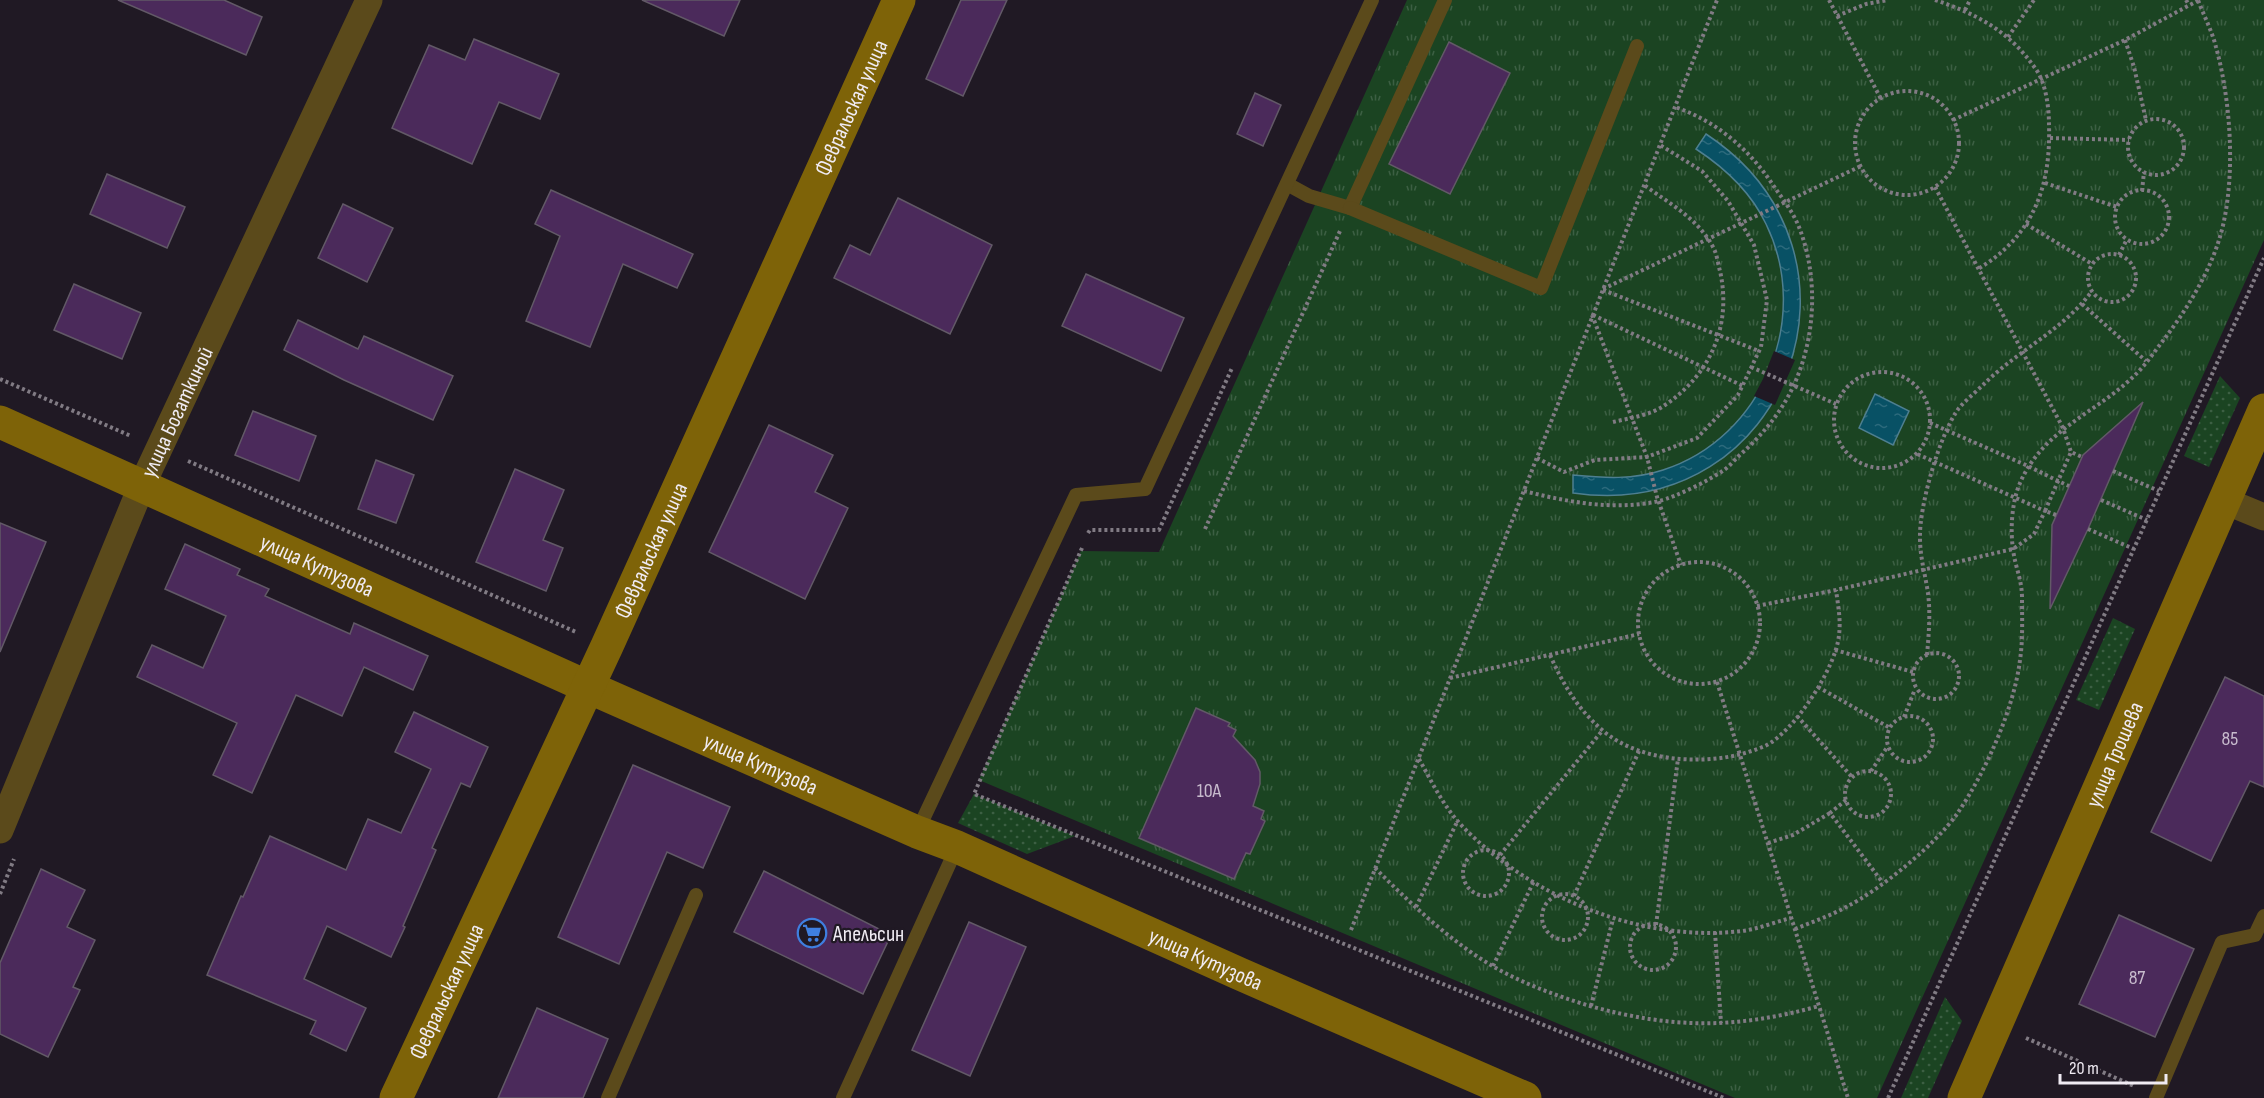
<svg xmlns="http://www.w3.org/2000/svg" width="2264" height="1098" font-family="'Sofia Sans Condensed',sans-serif">
	<defs>
		<pattern id="grass-dots" width="8" height="8" patternUnits="userSpaceOnUse" patternTransform="scale(1.5)"><rect width="8" height="8" fill="#1b4422"/><path d="M2 2h.1M6 6h.1" fill="none" stroke="#3c5f43" stroke-width="1.8" stroke-linecap="round"/></pattern>
		<pattern id="park-tufts" width="24" height="20" patternUnits="userSpaceOnUse" patternTransform="scale(1.5)"><rect width="24" height="20" fill="#1b4422"/><path d="M3 7l-1-3M5 7V3M7 7l1-3M15 17l-1-3M17 17v-4M19 17l1-3" fill="none" stroke="#3c5f43"/></pattern>
		<pattern id="water-ripples" width="26" height="14" patternUnits="userSpaceOnUse" patternTransform="scale(1.5)"><rect width="26" height="14" fill="#085165"/><path d="M2 4q2-2 4 0t4 0M15 11q2-2 4 0t4 0" fill="none" stroke="#2c6a7c"/></pattern>
	</defs>
	<rect width="100%" height="100%" fill="#201924"/>
	<g fill="url(#grass-dots)">
		<polygon points="2220,376 2240,398 2209,467 2184,456"/>
		<polygon points="2113,618 2135,629 2099,710 2076,700"/>
		<polygon points="974,794 1075,836 1027,854 958,823"/>
		<polygon points="1945,997 1962,1021 1928,1098 1901,1098"/>
	</g>
	<polygon fill="url(#park-tufts)" points="1407,0 2264,0 2264,240 1877,1098 1735,1098 979,780 1081,551 1159,552"/>
	<g fill="url(#water-ripples)" stroke="#4e7f90" stroke-width="1.5">
		<path d="M1706,134c181,119 82,390 -133,359v-18c31,3 60,5 90,-5 100,-32 149,-152 103,-246 -15,-32 -41,-56 -70,-75z"/>
		<polygon points="1875,394 1909,411 1893,445 1859,428"/>
	</g>
	<polygon fill="#201924" points="1774,351 1795,360 1775,405 1754,396 1763,379"/>
	<g fill="#4b2a5b" stroke="#625967" stroke-width="1.5">
		<polygon points="118,0 224,0 262,17 246,55"/>
		<polygon points="642,0 740,0 724,36"/>
		<polygon points="961,0 1007,0 963,96 926,79"/>
		<polygon points="474,39 559,74 540,119 499,102 472,164 392,128 429,45 465,60"/>
		<polygon points="1449,42 1510,73 1450,194 1389,164"/>
		<polygon points="1255,93 1281,105 1263,146 1237,134"/>
		<polygon points="107,174 185,207 167,248 90,214"/>
		<polygon points="551,190 693,254 677,288 623,264 590,347 526,321 560,236 535,224"/>
		<polygon points="898,198 992,245 950,334 834,278 850,245 870,255"/>
		<polygon points="343,204 393,228 367,282 318,258"/>
		<polygon points="1086,274 1184,318 1161,371 1062,326"/>
		<polygon points="74,284 141,313 122,359 54,330"/>
		<polygon points="298,320 358,349 364,336 453,376 433,420 344,380 284,350"/>
		<polygon points="2143,402 2088,529 2050,609 2052,525 2083,455"/>
		<polygon points="253,411 316,436 299,481 235,455"/>
		<polygon points="769,425 833,455 815,492 848,508 805,599 709,552"/>
		<polygon points="376,460 414,475 396,523 358,509"/>
		<polygon points="515,469 564,490 543,540 563,548 546,591 476,562"/>
		<polygon points="0,523 46,542 0,652"/>
		<polygon points="185,544 240,569 237,575 269,589 265,596 350,634 354,623 428,656 413,690 364,667 342,716 296,695 252,793 213,775 237,723 137,677 152,645 203,668 226,616 165,589"/>
		<polygon points="2225,677 2264,696 2264,787 2250,781 2211,861 2151,832"/>
		<polygon points="1196,708 1230,723 1228,726 1236,730 1233,736 1255,760 1260,772 1260,784 1253,806 1264,811 1261,819 1265,821 1250,854 1246,853 1234,879 1139,838"/>
		<polygon points="414,712 488,747 470,787 461,783 432,848 436,850 403,926 405,927 391,957 327,926 304,979 366,1008 346,1051 310,1034 316,1021 207,975 241,896 243,897 270,836 346,870 368,819 401,833 431,769 395,752"/>
		<polygon points="633,765 730,807 703,868 667,852 619,964 558,937"/>
		<polygon points="41,869 85,890 67,927 95,940 73,987 80,990 48,1057 0,1034 0,963"/>
		<polygon points="764,871 891,935 863,994 734,932"/>
		<polygon points="2119,915 2194,949 2155,1037 2079,1004"/>
		<polygon points="969,922 1026,947 970,1076 912,1050"/>
		<polygon points="537,1008 608,1039 583,1098 498,1098"/>
	</g>
	<g fill="none" stroke-linecap="round" stroke-linejoin="round">
		<g stroke="#817b84" stroke-width="4" stroke-dasharray="3 3" stroke-linecap="butt">
			<polyline points="1829,0 1881,99"/>
			<path d="M1935,0c42,14 74,31 100,68 11,14 14,40 14,57 2,62 -16,111 -71,144"/>
			<polyline points="2186,0 2189,5"/>
			<polyline points="1965,10 1970,0"/>
			<polyline points="1837,16 1866,4 1888,0"/>
			<polyline points="2008,37 2034,0"/>
			<polyline points="2125,40 2134,67 2146,120"/>
			<circle cx="1907" cy="143" r="52"/>
			<circle cx="2156" cy="147" r="28"/>
			<polyline points="1953,120 2125,40 2199,0"/>
			<polyline points="2050,138 2129,140"/>
			<polyline points="2045,183 2117,207"/>
			<polyline points="1935,187 2063,428 2071,452 2082,457"/>
			<circle cx="2142" cy="217" r="27"/>
			<polyline points="2142,191 2144,172"/>
			<polyline points="2026,224 2092,264"/>
			<circle cx="2112" cy="278" r="24"/>
			<polyline points="2119,255 2127,239"/>
			<polyline points="1603,289 1861,166"/>
			<polyline points="1603,290 1759,351"/>
			<polyline points="2082,304 2146,361"/>
			<polyline points="1592,315 1647,457 1657,497 1681,565"/>
			<polyline points="1593,315 1743,386"/>
			<polyline points="1751,367 1836,404"/>
			<circle cx="1882" cy="420" r="48"/>
			<polyline points="0,379 131,436"/>
			<path d="M1613,422c17,-4 38,-7 52,-17 46,-31 67,-80 55,-134 -2,-7 -3,-16 -6,-22 -15,-30 -44,-45 -70,-64"/>
			<polyline points="1930,423 2028,466 2058,481 2071,452"/>
			<polyline points="1537,458 1564,472 1595,460 1647,457 1697,438 1738,395 1761,347 1767,300 1754,245 1728,201 1702,171 1660,145"/>
			<polyline points="188,461 576,632"/>
			<polyline points="2113,471 2159,491"/>
			<path d="M1524,491c44,11 89,20 135,10 17,-4 51,-21 65,-31 6,-4 11,-11 17,-16 20,-18 38,-39 50,-63 25,-50 28,-113 8,-164 -6,-15 -17,-29 -26,-42 -24,-36 -57,-64 -98,-78"/>
			<polyline points="2101,500 2147,520"/>
			<polyline points="2056,515 2045,511 2058,481 2069,486"/>
			<polyline points="1205,529 1340,231"/>
			<polyline points="2088,529 2134,549"/>
			<polyline points="1088,533 1090,530 1159,530 1232,368"/>
			<polyline points="1082,548 974,794 1724,1098"/>
			<circle cx="1699" cy="623" r="61"/>
			<polyline points="1757,606 1836,590 2013,549 2034,534 2045,511 1917,454"/>
			<polyline points="1835,650 1913,672"/>
			<circle cx="1936" cy="676" r="23"/>
			<path d="M1550,655c13,29 27,53 51,74 21,19 52,28 79,30 30,2 56,-1 85,-13 29,-14 71,-78 74,-111 2,-15 -1,-30 -3,-45"/>
			<path d="M1927,655c2,-23 4,-46 0,-68 -3,-17 -7,-32 -7,-49 -1,-32 20,-105 39,-130 8,-9 18,-17 26,-25 34,-33 79,-54 107,-92"/>
			<polyline points="1450,678 1639,634"/>
			<polyline points="1717,682 1848,1098"/>
			<polyline points="1818,687 1890,728"/>
			<polyline points="1797,716 1852,777"/>
			<circle cx="1910" cy="739" r="23"/>
			<polyline points="1904,717 1915,689"/>
			<path d="M1419,759c13,23 25,49 45,69 70,71 179,115 278,103 16,-2 33,-9 49,-13"/>
			<circle cx="1868" cy="794" r="23"/>
			<polyline points="1871,771 1888,746"/>
			<polyline points="1846,800 1830,813 1883,883"/>
			<polyline points="1768,843 1793,835 1830,813"/>
			<circle cx="1486" cy="873" r="23"/>
			<polyline points="1500,855 1602,731"/>
			<path d="M1375,868c36,36 75,73 119,99 30,17 63,29 96,39 83,23 146,23 229,0"/>
			<polyline points="0,894 14,859"/>
			<circle cx="1565" cy="917" r="23"/>
			<polyline points="1574,896 1639,751"/>
			<polyline points="1416,907 1458,820"/>
			<circle cx="1653" cy="947" r="23"/>
			<polyline points="1656,925 1678,759"/>
			<path d="M1795,929c17,-7 35,-13 51,-22 34,-17 89,-62 111,-93 28,-41 57,-105 63,-154 3,-20 2,-42 2,-62 0,-19 -7,-31 -9,-49 -3,-20 -1,-48 7,-66 23,-53 74,-69 113,-106 12,-11 22,-26 32,-39 20,-26 41,-60 52,-92 20,-56 15,-141 -1,-199 -4,-16 -12,-31 -18,-47"/>
			<polyline points="1351,930 1717,0"/>
			<polyline points="1715,932 1721,1023"/>
			<polyline points="1493,966 1534,881"/>
			<polyline points="1591,1006 1613,919"/>
			<polyline points="2026,1038 2134,1086"/>
			<polyline points="1888,1098 2264,258"/>
		</g>
		<g stroke="#5b4a1b" stroke-width="14">
			<polyline points="1287,184 1309,196 1350,208 1445,0"/>
			<polyline points="1350,208 1541,288 1637,46"/>
			<polyline points="917,832 1076,495 1145,489 1372,0"/>
			<polyline points="608,1098 696,895"/>
			<polyline points="843,1098 957,847"/>
			<polyline points="2156,1098 2222,942 2255,935 2264,916"/>
		</g>
		<g stroke="#5b4a1b" stroke-width="27">
			<polyline points="2225,501 2264,517"/>
			<path id="s1" d="M0,830l142,-345 227,-485"/>
		</g>
		<g stroke="#7e6308" stroke-width="33">
			<path id="s2" d="M0,422l588,265 329,145 40,15 283,127 285,124"/>
			<path id="s3" d="M396,1098l211,-452 292,-646"/>
			<path id="s4" d="M1964,1098l300,-688"/>
		</g>
	</g>
	<defs>
		<g id="supermarket-ring" transform="scale(1.5)"><circle r="9.5" fill="#201924" stroke="#3f7fe0" stroke-width="1.5"/><path d="M-6-5.5h2.5l.6 2H6L4.5 2H-2.5L-4.4-4H-6ZM-1.5 3.2a1.3 1.3 0 1 0 .1 0ZM3 3.2a1.3 1.3 0 1 0 .1 0Z" fill="#3f7fe0"/></g>
	</defs>
	<g fill-rule="evenodd">
		<use href="#supermarket-ring" x="812" y="933"/>
	</g>
	<g text-anchor="middle" stroke-width="4.5" stroke-linejoin="round" paint-order="stroke">
		<g font-size="20" fill="#c7bbcd">
			<text x="2230" y="745">85</text>
			<text x="1209" y="797">10А</text>
			<text x="2137" y="984">87</text>
		</g>
		<g font-size="22" fill="#f0ebf3" stroke="#201924">
			<text dy="8" stroke="none"><textPath href="#s3" startOffset="1090">Февральская улица</textPath></text>
			<text dy="8" stroke="none"><textPath href="#s1" startOffset="454">улица Богаткиной</textPath></text>
			<text dy="8" stroke="none"><textPath href="#s3" startOffset="604">Февральская улица</textPath></text>
			<text dy="8" stroke="none"><textPath href="#s2" startOffset="348">улица Кутузова</textPath></text>
			<text dy="8" stroke="none"><textPath href="#s4" startOffset="375">улица Трошева</textPath></text>
			<text dy="8" stroke="none"><textPath href="#s2" startOffset="834">улица Кутузова</textPath></text>
			<text dy="8" stroke="none"><textPath href="#s2" startOffset="1320">улица Кутузова</textPath></text>
			<text dy="8" stroke="none"><textPath href="#s3" startOffset="118">Февральская улица</textPath></text>
		</g>
		<g font-size="22" fill="#f0ebf3" stroke="#201924" text-anchor="start">
			<text x="833" y="941">Апельсин</text>
		</g>
	</g>
	<path d="M2060 1074v9h106v-9" fill="none" stroke="#f0ebf3" stroke-width="3"/>
	<text x="2069" y="1074" font-size="18" fill="#f0ebf3" stroke="#201924" stroke-width="4.5" paint-order="stroke">20 m</text>
</svg>
